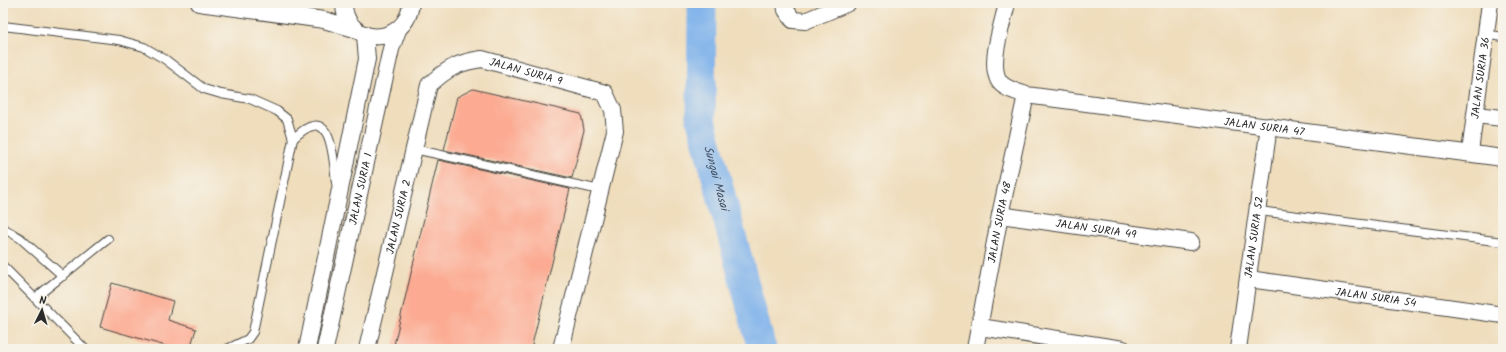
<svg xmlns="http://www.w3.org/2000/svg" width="1506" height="352" font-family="Kalam,sans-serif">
	<rect width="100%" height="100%" fill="#f7f3e8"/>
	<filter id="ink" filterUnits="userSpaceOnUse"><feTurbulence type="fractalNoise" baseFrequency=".025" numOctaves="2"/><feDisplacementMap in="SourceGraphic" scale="8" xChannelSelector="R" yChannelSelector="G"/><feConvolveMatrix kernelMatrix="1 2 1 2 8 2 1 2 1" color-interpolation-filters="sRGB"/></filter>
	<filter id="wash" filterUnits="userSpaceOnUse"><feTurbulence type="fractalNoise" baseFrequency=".012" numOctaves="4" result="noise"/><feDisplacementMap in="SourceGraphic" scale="16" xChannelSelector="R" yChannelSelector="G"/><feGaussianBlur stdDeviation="0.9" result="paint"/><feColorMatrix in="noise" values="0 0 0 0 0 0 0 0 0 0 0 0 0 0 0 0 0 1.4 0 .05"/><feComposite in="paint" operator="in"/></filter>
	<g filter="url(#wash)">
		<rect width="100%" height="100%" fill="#efddbc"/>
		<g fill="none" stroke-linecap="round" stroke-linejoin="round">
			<path stroke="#7db1eb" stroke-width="29" id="s1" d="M702,3l-1,117 61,229"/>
		</g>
		<g id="blocks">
			<g fill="#fcaa92">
				<polygon points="473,89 581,114 584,130 572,178 444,150 457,97"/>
				<polygon points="438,160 570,189 531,349 393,349"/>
				<polygon points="112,283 173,301 168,320 196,329 190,349 176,349 100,327"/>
			</g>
		</g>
	</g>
	<g filter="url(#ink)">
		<use href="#blocks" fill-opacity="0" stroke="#484641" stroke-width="1"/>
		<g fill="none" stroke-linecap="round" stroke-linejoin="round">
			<g stroke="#484641" stroke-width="10">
				<g id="service">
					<polyline points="3,26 119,40 144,47 166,60 204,89 221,94 250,99 277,111 287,119 293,139 253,332 248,339 227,349"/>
					<polyline points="1485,34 1503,37"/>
					<path d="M293,139c39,-39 40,17 43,44"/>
					<polyline points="414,149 600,190"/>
					<polyline points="1259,211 1503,242"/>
					<polyline points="3,228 20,238 63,276"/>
					<polyline points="3,266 85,349"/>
					<polyline points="35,298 108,239"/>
				</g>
			</g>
			<g stroke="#484641" stroke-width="18">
				<g id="minor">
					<polyline points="199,3 324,20 355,29"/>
					<path d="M344,3c0,44 63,45 67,0"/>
					<polyline points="785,3 786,10 793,20 805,21 848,3"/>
					<path id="s2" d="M1007,3c-4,20 -19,60 -8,78 5,8 19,11 27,14l477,63"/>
					<polyline points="1475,115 1503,118"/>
					<path id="s3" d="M1470,152l20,-149"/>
					<path id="s4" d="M1000,215l191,27"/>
					<path id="s5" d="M1249,279l254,36"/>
					<polyline points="980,327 1123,349"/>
					<polyline points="307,349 367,59 365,35"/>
					<path id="s6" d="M325,349l66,-300 7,-19"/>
					<path id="s7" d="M367,349l62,-264c18,-16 29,-23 53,-26l123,34 8,17 2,21 -54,218"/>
					<path id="s8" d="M975,349l25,-134 26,-120"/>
					<path id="s9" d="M1238,349l31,-223"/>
				</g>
			</g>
			<use href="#service" stroke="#fff" stroke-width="8"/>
			<use href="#minor" stroke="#fff" stroke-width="16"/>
		</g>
	</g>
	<g text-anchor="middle" stroke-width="3" stroke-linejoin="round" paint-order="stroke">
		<g font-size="11" fill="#2b2b2b" stroke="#f7f3e8">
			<text dy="4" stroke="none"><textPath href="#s7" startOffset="377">JALAN SURIA 9</textPath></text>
			<text dy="4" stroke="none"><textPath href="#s3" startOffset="75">JALAN SURIA 36</textPath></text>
			<text dy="4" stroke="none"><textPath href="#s2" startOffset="351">JALAN SURIA 47</textPath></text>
			<text dy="4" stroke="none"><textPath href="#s6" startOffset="164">JALAN SURIA 1</textPath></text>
			<text dy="4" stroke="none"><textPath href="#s7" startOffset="136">JALAN SURIA 2</textPath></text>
			<text dy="4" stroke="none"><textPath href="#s8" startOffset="129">JALAN SURIA 48</textPath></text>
			<text dy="4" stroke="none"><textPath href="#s4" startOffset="97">JALAN SURIA 49</textPath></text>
			<text dy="4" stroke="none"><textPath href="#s9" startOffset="113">JALAN SURIA 52</textPath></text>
			<text dy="4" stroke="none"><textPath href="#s5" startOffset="128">JALAN SURIA 54</textPath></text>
		</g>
		<g font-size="12" font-style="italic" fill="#445365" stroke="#f7f3e8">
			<text dy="4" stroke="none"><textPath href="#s1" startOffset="177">Sungai Masai</textPath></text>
		</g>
	</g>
	<rect width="1506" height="352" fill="none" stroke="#f7f3e8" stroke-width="16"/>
	<g transform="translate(42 310) rotate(5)" stroke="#f7f3e8" stroke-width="3" paint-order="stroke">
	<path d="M0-3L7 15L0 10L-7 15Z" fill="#2b2b2b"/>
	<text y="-6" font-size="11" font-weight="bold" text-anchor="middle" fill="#2b2b2b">N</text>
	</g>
</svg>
